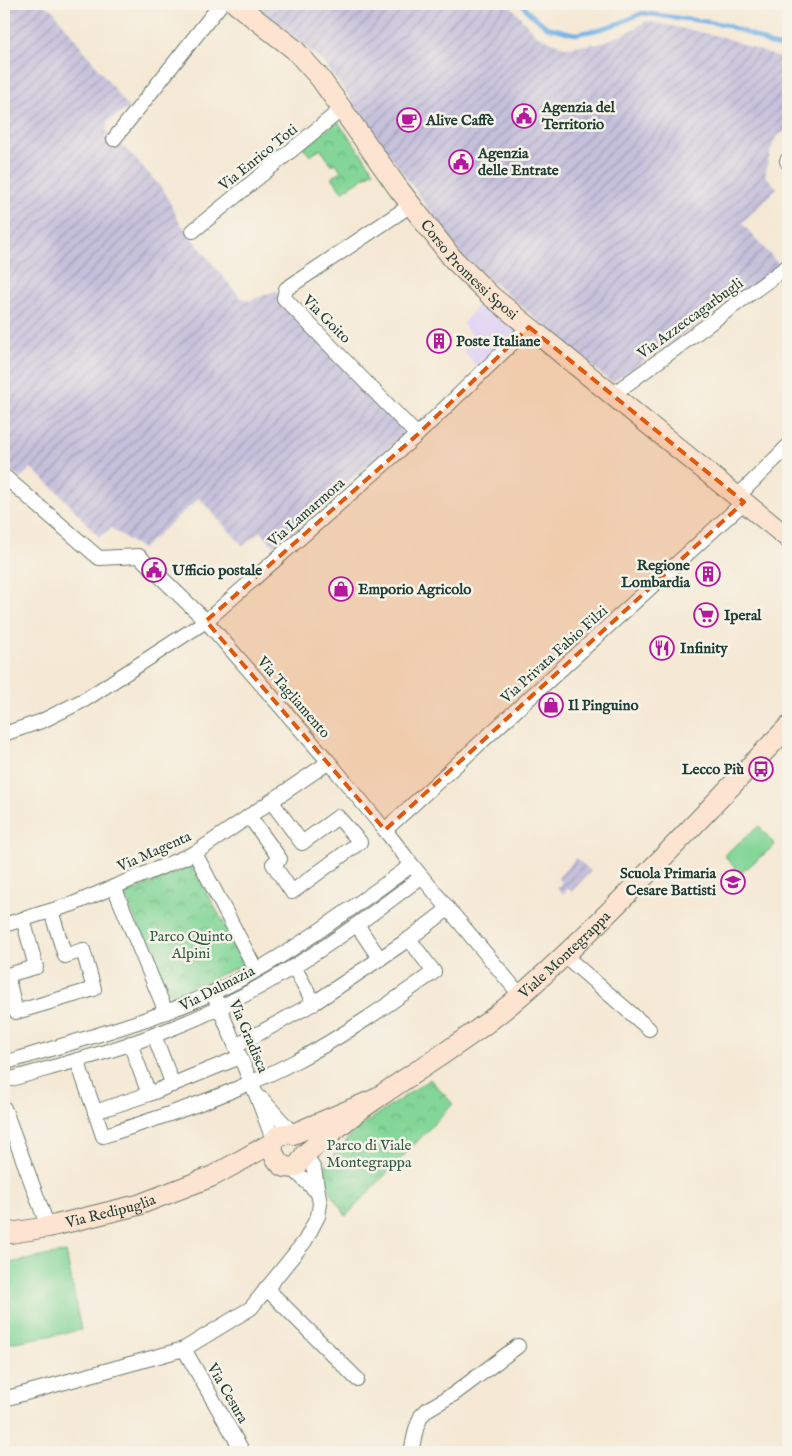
<svg xmlns="http://www.w3.org/2000/svg" width="792" height="1456" font-family="'IM FELL English',serif">
	<defs>
		<pattern id="industrial-furrows" width="10" height="10" patternUnits="userSpaceOnUse" patternTransform="scale(1.25)"><rect width="10" height="10" fill="#c5c0db"/><path d="M-1 1l2-2M0 10L10 0M9 11l2-2" fill="none" stroke="#9f9db2"/></pattern>
		<pattern id="park-crowns" width="20" height="18" patternUnits="userSpaceOnUse" patternTransform="scale(1.25)"><rect width="20" height="18" fill="#83d698"/><path d="M2 6a3 3 0 1 1 6 0M12 15a3 3 0 1 1 6 0" fill="none" stroke="#6baf7d"/></pattern>
	</defs>
	<rect width="100%" height="100%" fill="#f7f3e8"/>
	<filter id="ink" filterUnits="userSpaceOnUse"><feTurbulence type="fractalNoise" baseFrequency=".02" numOctaves="2"/><feDisplacementMap in="SourceGraphic" scale="10" xChannelSelector="R" yChannelSelector="G"/><feConvolveMatrix kernelMatrix="1 2 1 2 8 2 1 2 1" color-interpolation-filters="sRGB"/></filter>
	<filter id="wash" filterUnits="userSpaceOnUse"><feTurbulence type="fractalNoise" baseFrequency=".0096" numOctaves="4" result="noise"/><feDisplacementMap in="SourceGraphic" scale="20" xChannelSelector="R" yChannelSelector="G"/><feGaussianBlur stdDeviation="1.12" result="paint"/><feColorMatrix in="noise" values="0 0 0 0 0 0 0 0 0 0 0 0 0 0 0 0 0 1.4 0 .05"/><feComposite in="paint" operator="in"/></filter>
	<g filter="url(#wash)">
		<rect width="100%" height="100%" fill="#f5e9d5"/>
		<polygon fill="#e1d4f4" points="480,302 520,331 479,369 463,350 474,339 463,324"/>
		<g fill="url(#industrial-furrows)">
			<polygon points="4,4 41,4 52,9 129,108 108,121 106,131 132,155 165,192 178,220 220,273 240,297 249,301 275,291 403,427 402,437 351,479 276,548 260,531 243,546 199,498 142,549 111,528 99,537 58,492 31,468 20,478 4,465"/>
			<polygon points="251,4 509,4 536,35 564,47 598,44 627,33 647,21 723,37 788,61 788,129 776,137 771,149 765,175 777,188 742,223 780,266 612,383 463,257 323,61"/>
			<polygon points="576,858 591,871 572,891 568,889 563,894 557,888 562,882 558,878"/>
		</g>
		<g fill="#83d698" stroke="#518a66">
			<polygon points="759,826 775,845 740,874 724,855"/>
			<polygon points="66,1252 81,1330 4,1344 4,1264"/>
		</g>
		<g fill="url(#park-crowns)" stroke="#518a66">
			<polygon points="338,122 374,171 342,192 332,177 341,171 336,163 331,165 321,149 310,156 303,147"/>
			<polygon points="191,866 247,963 171,997 124,895"/>
			<polygon points="430,1079 453,1104 346,1216 332,1196 326,1178 326,1165 355,1130"/>
		</g>
		<g fill="none" stroke-linecap="round" stroke-linejoin="round">
			<polyline stroke="#73b1e6" stroke-width="4.5" points="523,4 528,12 547,27 575,34 597,30 620,23 642,13 723,24 750,34 770,44 788,48"/>
		</g>
	</g>
	<g filter="url(#ink)">
		<g fill="none" stroke-linecap="round" stroke-linejoin="round">
			<g stroke="#6a796c" stroke-width="16">
				<g id="street">
					<polyline points="114,139 221,4"/>
					<polyline points="788,159 787,161 788,163"/>
					<polyline points="411,205 286,289 284,298 417,435"/>
					<polyline points="193,231 343,108"/>
					<polyline points="612,395 788,266"/>
					<polyline points="4,476 99,558 139,556 206,621 329,762 385,830 412,865 521,996"/>
					<polyline points="737,497 788,446"/>
					<polyline points="4,734 42,721 86,699 206,621 417,435 529,327"/>
					<polyline points="249,816 280,859 273,864 292,892 360,842 338,817 302,843 271,801"/>
					<polyline points="385,830 744,502"/>
					<polyline points="195,853 256,970"/>
					<polyline points="114,887 166,1012"/>
					<polyline points="23,919 36,967 7,975 16,1012 94,989 83,950 65,956 51,911"/>
					<polyline points="4,925 73,904 195,853 329,762"/>
					<polyline points="357,925 380,959"/>
					<polyline points="564,955 649,1029"/>
					<polyline points="294,967 314,1003 409,939 448,909"/>
					<polyline points="216,1000 256,1094 274,1142"/>
					<polyline points="154,1035 173,1085"/>
					<polyline points="130,1043 149,1094"/>
					<polyline points="236,1046 314,1003"/>
					<path d="M240,1057l-91,37 -54,18 8,24c65,-21 130,-42 191,-74 50,-26 95,-58 140,-90l-25,-33"/>
					<polyline points="77,1060 95,1112"/>
					<path d="M4,1063c85,-26 175,-48 253,-93 54,-31 104,-69 155,-105"/>
					<path d="M4,1081c55,-16 112,-30 166,-52 92,-35 174,-93 251,-152"/>
					<polyline points="262,1099 293,1134"/>
					<polyline points="4,1108 48,1227"/>
					<polyline points="291,1167 317,1192"/>
					<polyline points="266,1288 357,1379"/>
					<polyline points="184,1349 243,1452"/>
					<polyline points="4,1399 184,1349 251,1308 305,1241 318,1216 320,1204 314,1169 305,1154"/>
					<polyline points="411,1452 416,1429 421,1416 428,1409 454,1394 518,1346"/>
				</g>
			</g>
			<g stroke="#6a796c" stroke-width="22">
				<g id="secondary">
					<path id="s1" d="M236,4l58,45 26,29 78,110 55,71 38,37 297,242"/>
					<path id="s2" d="M371,1101l-78,33c-44,-4 -6,61 12,20 23,-18 45,-38 69,-54 49,-34 102,-65 147,-105 95,-84 179,-178 267,-268"/>
					<path id="s3" d="M4,1234l44,-7 90,-22 75,-29 61,-34"/>
				</g>
			</g>
			<use href="#street" stroke="#fff" stroke-width="14"/>
			<use href="#secondary" stroke="#fde4d1" stroke-width="20"/>
		</g>
	</g>
	<path fill="#de580e" fill-opacity="0.2" stroke="#de580e" stroke-width="4" stroke-dasharray="10 6" stroke-linejoin="round" d="M529,327l215,175 -359,328 -179,-209 211,-186z"/>
	<defs>
		<g id="civic-ring" transform="scale(1.25)"><circle r="9.5" fill="#f7f3e8" stroke="#b5179e" stroke-width="1.5"/><path d="M-.6-6.5H3V-4.5H.6V-3L4-1V1h2V6H-6V1h2V-1L-.6-3ZM-1.2 2.5V6h2.4V2.5Z" fill="#b5179e"/></g>
		<g id="cafe-ring" transform="scale(1.25)"><circle r="9.5" fill="#f7f3e8" stroke="#b5179e" stroke-width="1.5"/><path d="M-5.5-4.5H6V0H3Q3 3.5 0 3.5H-2.5Q-5.5 3.5-5.5 0ZM3-3.2v2h1.7v-2ZM-6 4.5H4V6H-6Z" fill="#b5179e"/></g>
		<g id="building-ring" transform="scale(1.25)"><circle r="9.5" fill="#f7f3e8" stroke="#b5179e" stroke-width="1.5"/><path d="M-4-6H4V6H1V3H-1V6H-4ZM-2.5-4.3h1.7v1.8h-1.7ZM.8-4.3h1.7v1.8H.8ZM-2.5-1h1.7V.8h-1.7ZM.8-1h1.7V.8H.8Z" fill="#b5179e"/></g>
		<g id="shop-ring" transform="scale(1.25)"><circle r="9.5" fill="#f7f3e8" stroke="#b5179e" stroke-width="1.5"/><path d="M-5-2.5h2.3a2.7 3.5 0 0 1 5.4 0H5L5.5 6h-11ZM-1.5-2.5h3a1.5 2.3 0 0 0-3 0Z" fill="#b5179e"/></g>
		<g id="supermarket-ring" transform="scale(1.25)"><circle r="9.5" fill="#f7f3e8" stroke="#b5179e" stroke-width="1.5"/><path d="M-6-5.5h2.5l.6 2H6L4.5 2H-2.5L-4.4-4H-6ZM-1.5 3.2a1.3 1.3 0 1 0 .1 0ZM3 3.2a1.3 1.3 0 1 0 .1 0Z" fill="#b5179e"/></g>
		<g id="restaurant-ring" transform="scale(1.25)"><circle r="9.5" fill="#f7f3e8" stroke="#b5179e" stroke-width="1.5"/><path d="M-5-6h1v4h1v-4h1v4h1v-4h1v5L-1.5 .5V6h-2V.5L-5-1ZM5-6V6H3V1.5H1.5Q1.5-4 5-6Z" fill="#b5179e"/></g>
		<g id="bus-ring" transform="scale(1.25)"><circle r="9.5" fill="#f7f3e8" stroke="#b5179e" stroke-width="1.5"/><path d="M-5-6H5V4H4V6H2V4H-2V6H-4V4H-5ZM-3.5-4V0h7V-4ZM-3.5 1.2v1.5H-2V1.2ZM2 1.2v1.5H3.5V1.2Z" fill="#b5179e"/></g>
		<g id="school-ring" transform="scale(1.25)"><circle r="9.5" fill="#f7f3e8" stroke="#b5179e" stroke-width="1.5"/><path d="M0-5L7-2L0 1L-7-2ZM-4 1L0 2.5L4 1V4Q0 6-4 4Z" fill="#b5179e"/></g>
	</defs>
	<g fill-rule="evenodd">
		<use href="#civic-ring" x="524" y="116"/>
		<use href="#cafe-ring" x="409" y="120"/>
		<use href="#civic-ring" x="461" y="162"/>
		<use href="#building-ring" x="439" y="341"/>
		<use href="#civic-ring" x="154" y="570"/>
		<use href="#building-ring" x="708" y="574"/>
		<use href="#shop-ring" x="341" y="589"/>
		<use href="#supermarket-ring" x="706" y="615"/>
		<use href="#restaurant-ring" x="662" y="648"/>
		<use href="#shop-ring" x="551" y="705"/>
		<use href="#bus-ring" x="761" y="769"/>
		<use href="#school-ring" x="733" y="882"/>
	</g>
	<g text-anchor="middle" stroke-width="5" stroke-linejoin="round" paint-order="stroke">
		<g font-size="15" font-weight="bold" fill="#1f3d34" stroke="#f7f3e8" text-anchor="start">
			<text x="542" y="112">Agenzia del<tspan x="542" dy="17">Territorio</tspan></text>
			<text x="426" y="125">Alive Caffè</text>
			<text x="478" y="158">Agenzia<tspan x="478" dy="17">delle Entrate</tspan></text>
			<text x="456" y="346">Poste Italiane</text>
			<text x="690" y="570" text-anchor="end">Regione<tspan x="690" dy="17">Lombardia</tspan></text>
			<text x="172" y="575">Ufficio postale</text>
			<text x="358" y="594">Emporio Agricolo</text>
			<text x="724" y="620">Iperal</text>
			<text x="680" y="653">Infinity</text>
			<text x="568" y="710">Il Pinguino</text>
			<text x="744" y="774" text-anchor="end">Lecco Più</text>
			<text x="716" y="878" text-anchor="end">Scuola Primaria<tspan x="716" dy="17">Cesare Battisti</tspan></text>
		</g>
		<g font-size="15" fill="#1f3d34" stroke="#f7f3e8">
			<text transform="translate(258 157) rotate(-39)" y="5">Via Enrico Toti</text>
			<text dy="5" stroke="none"><textPath href="#s1" startOffset="356">Corso Promessi Sposi</textPath></text>
			<text transform="translate(690 318) rotate(-36)" y="5">Via Azzeccagarbugli</text>
			<text transform="translate(327 319) rotate(45)" y="5">Via Goito</text>
			<text transform="translate(306 512) rotate(-41)" y="5">Via Lamarmora</text>
			<text transform="translate(554 654) rotate(-42)" y="5">Via Privata Fabio Filzi</text>
			<text transform="translate(294 697) rotate(49)" y="5">Via Tagliamento</text>
			<text transform="translate(154 851) rotate(-24)" y="5">Via Magenta</text>
			<text dy="5" stroke="none"><textPath href="#s2" startOffset="491">Viale Montegrappa</textPath></text>
			<text transform="translate(217 988) rotate(-27)" y="5">Via Dalmazia</text>
			<text transform="translate(249 1036) rotate(67)" y="5">Via Gradisca</text>
			<text dy="5" stroke="none"><textPath href="#s3" startOffset="109">Via Redipuglia</textPath></text>
			<text transform="translate(228 1393) rotate(60)" y="5">Via Cesura</text>
		</g>
		<g font-size="15" fill="#335c48" stroke="#f7f3e8">
			<text x="191" y="941">Parco Quinto<tspan x="191" dy="17">Alpini</tspan></text>
			<text x="369" y="1150">Parco di Viale<tspan x="369" dy="17">Montegrappa</tspan></text>
		</g>
	</g>
	<rect width="792" height="1456" fill="none" stroke="#f7f3e8" stroke-width="20"/>
</svg>
